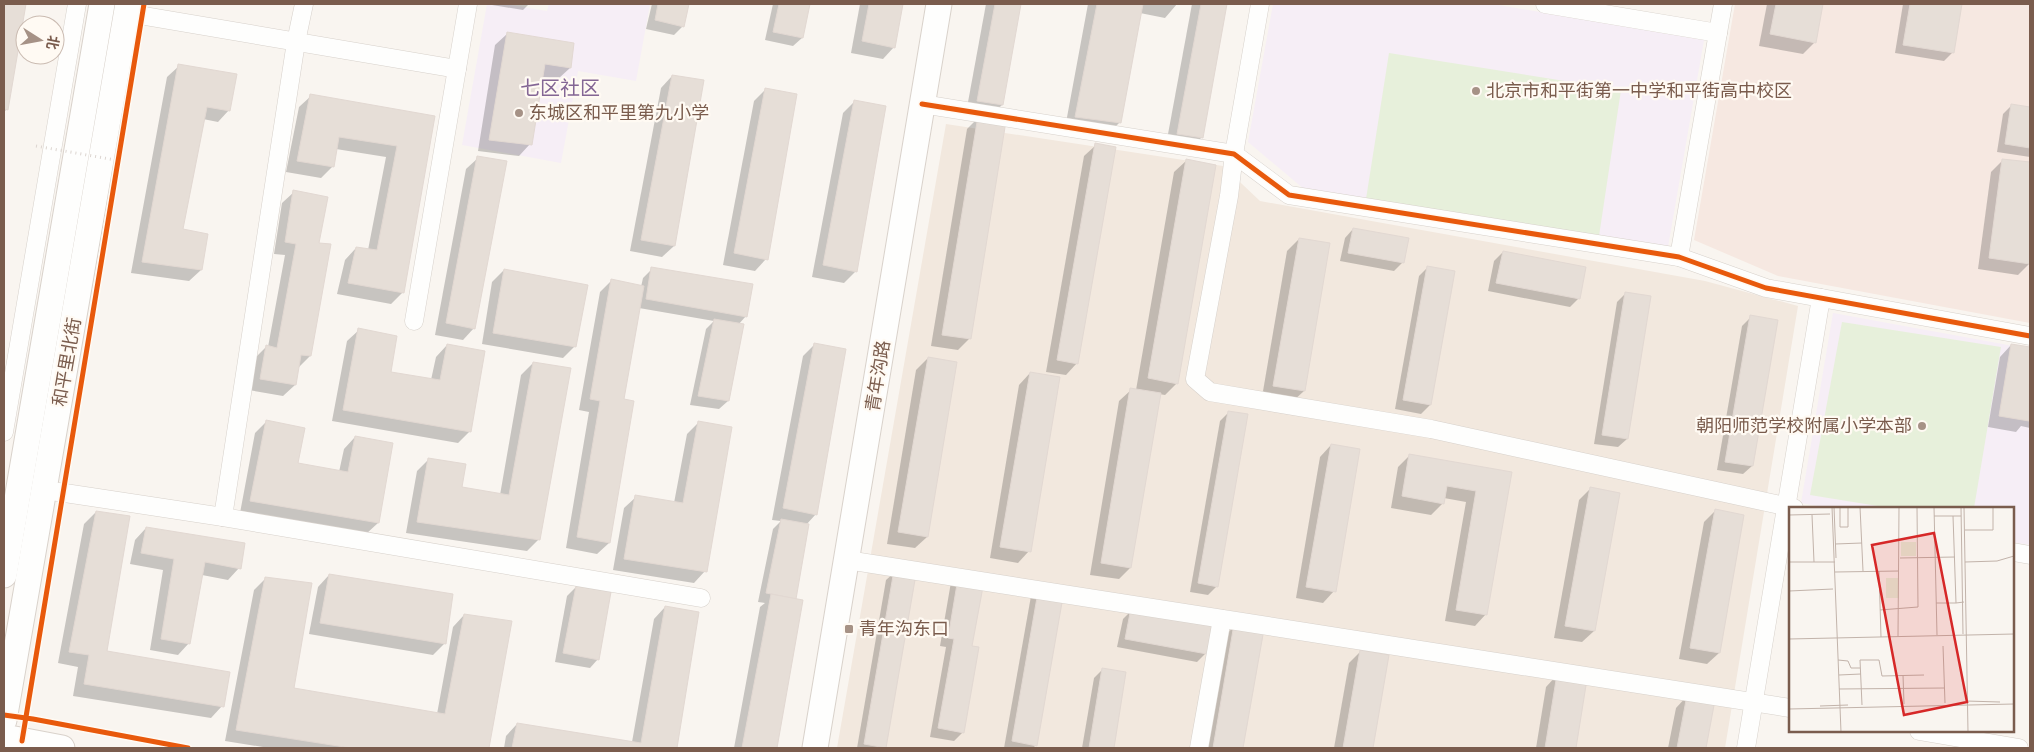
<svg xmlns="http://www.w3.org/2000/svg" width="2034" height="752" font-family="'Archivo Narrow','Noto Sans SC',sans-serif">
	<rect width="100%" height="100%" fill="#f9f5f0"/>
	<polygon fill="#f2e8de" points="946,124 1223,166 1260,201 1705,281 1798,306 1725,748 837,748"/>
	<polygon fill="#f6e8e1" points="1735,4 2030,4 2030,323 1778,276 1694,240"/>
	<g fill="#f6eef6">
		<polygon points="487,4 505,4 547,11 549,4 650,4 636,81 578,71 561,163 462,145"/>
		<polygon points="1273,4 1493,4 1704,40 1668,247 1304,189 1248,142"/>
		<polygon points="1833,313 2030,349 2030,545 2013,542 2013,508 1829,508 1801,503"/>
	</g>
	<g fill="#e7f0db">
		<polygon points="1389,53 1621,90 1599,236 1366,199"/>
		<polygon points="1842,322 2001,347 1974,508 1890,508 1810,495"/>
	</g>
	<g fill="#0003">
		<polygon points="4,4 25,4 7,109 4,112"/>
		<polygon points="486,4 529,4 523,10"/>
		<polygon points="652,4 687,4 683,26 674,35 646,29"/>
		<polygon points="773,4 808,4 802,38 793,46 765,40"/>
		<polygon points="860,4 902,4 894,47 883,59 851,53"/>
		<polygon points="986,4 1020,4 1002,105 990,116 966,113"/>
		<polygon points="1088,4 1177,4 1165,18 1140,13 1120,122 1108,134 1065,128"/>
		<polygon points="1192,4 1225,4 1202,137 1190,149 1166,145"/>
		<polygon points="1767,4 1822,4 1815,42 1803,54 1759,46"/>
		<polygon points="1903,4 1961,4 1953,52 1944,61 1895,53"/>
		<polygon points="507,34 570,68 558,79 542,77 530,144 519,156 478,151 495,45"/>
		<polygon points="179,66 229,110 218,122 203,119 181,230 201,270 189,281 131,273 167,77"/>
		<polygon points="672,76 674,246 662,257 630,251 661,88"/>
		<polygon points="765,90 766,259 755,271 723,265 754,101"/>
		<polygon points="311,96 434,117 403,292 391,304 337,294 345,260 356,248 368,250 386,157 336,149 333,166 321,178 286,172 299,107"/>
		<polygon points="854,102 856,271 844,283 812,277 843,113"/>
		<polygon points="2012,105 2030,108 2030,157 1997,152 2003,114"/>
		<polygon points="978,118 1005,122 969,339 958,350 931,346 967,129"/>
		<polygon points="1096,145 1077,363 1066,375 1046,372 1084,156"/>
		<polygon points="478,158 474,328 463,340 435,335 466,169"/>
		<polygon points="2003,160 2030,164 2030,263 2018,275 1978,269 1991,172"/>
		<polygon points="1186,161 1177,383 1165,395 1159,394 1130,568 1119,579 1090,575 1119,401 1131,390 1136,390 1174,172"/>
		<polygon points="294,192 318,244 310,356 298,368 295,385 283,396 249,390 255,358 266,347 268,347 285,255 274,254 282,203"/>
		<polygon points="1353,229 1403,262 1394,271 1340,261 1345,238"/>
		<polygon points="1299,239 1304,391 1292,402 1262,397 1287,251"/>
		<polygon points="1503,252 1579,298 1570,307 1488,291 1494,261"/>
		<polygon points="1428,267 1430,405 1421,414 1395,409 1419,276"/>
		<polygon points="652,269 746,316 738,325 728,401 719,409 690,405 706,329 714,321 639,308 623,400 609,543 597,554 566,548 589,412 579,410 600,292 612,280 641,287 643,278"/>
		<polygon points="504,270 575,346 563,358 482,344 492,282"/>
		<polygon points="1626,293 1627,439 1618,447 1594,444 1617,302"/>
		<polygon points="1751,317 1752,466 1743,474 1717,470 1742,326"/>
		<polygon points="359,330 389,373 431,380 436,357 447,345 470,431 458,443 332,421 347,341"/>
		<polygon points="814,345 816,514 806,525 794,598 802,601 776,748 734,748 760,607 765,603 758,602 773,529 781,521 772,520 803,356"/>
		<polygon points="2011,345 2030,349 2030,428 2021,426 2016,432 1988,427 2000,357"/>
		<polygon points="928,358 927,537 915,548 887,544 916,370"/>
		<polygon points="533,363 539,539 527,551 406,533 417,471 429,459 461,488 500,495 521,375"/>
		<polygon points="1030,373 1029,551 1018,563 990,558 1019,385"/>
		<polygon points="1229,412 1217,586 1208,595 1190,592 1220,421"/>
		<polygon points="267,421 297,464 339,472 344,449 355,437 378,523 366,534 240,513 255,433"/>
		<polygon points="699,422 705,571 694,583 613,570 624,508 636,497 674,503 687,434"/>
		<polygon points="1331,445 1334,591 1323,603 1296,598 1320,457"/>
		<polygon points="1409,456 1510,473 1486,614 1475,626 1445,621 1466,502 1444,498 1443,503 1431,515 1391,508 1398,467"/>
		<polygon points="1590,489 1618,494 1594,631 1582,642 1554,638 1579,500"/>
		<polygon points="1715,511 1743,516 1719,653 1707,664 1679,659 1704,522"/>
		<polygon points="96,512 106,652 222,706 211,718 73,696 78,667 58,663 84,524"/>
		<polygon points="146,528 239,568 228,580 202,575 189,643 178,655 150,650 163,570 130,564 135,540"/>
		<polygon points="895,572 885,747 857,748 886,580"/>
		<polygon points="960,573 971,647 963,732 954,741 930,737 946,647 940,646 951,582"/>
		<polygon points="329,575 445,643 433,655 309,634 318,587"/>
		<polygon points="266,578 293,689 437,714 453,627 464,615 511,622 488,748 269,748 225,741 254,590"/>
		<polygon points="576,587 598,659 590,668 555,662 567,596"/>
		<polygon points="1039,588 1036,745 1033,748 1004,748 1031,596"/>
		<polygon points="665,607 698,613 676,748 504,748 506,736 517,724 632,742 654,619"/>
		<polygon points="1132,610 1206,653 1197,662 1117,647 1123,619"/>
		<polygon points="1235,626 1262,630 1242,748 1204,748 1223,637"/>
		<polygon points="1360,652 1388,656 1372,748 1334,748 1349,663"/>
		<polygon points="1102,670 1125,673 1112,748 1082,748 1094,678"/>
		<polygon points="1557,675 1586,680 1575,748 1536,748 1546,687"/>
		<polygon points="1687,696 1713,701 1705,748 1668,748 1676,708"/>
	</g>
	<g fill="#e6ded7" stroke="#e2d8d2">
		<polygon points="4,4 26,4 8,110 4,109"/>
		<polygon points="658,4 689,4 684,27 655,20"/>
		<polygon points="779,4 810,4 803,38 773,32"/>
		<polygon points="869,4 903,4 895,48 862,41"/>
		<polygon points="995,4 1021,4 1003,105 977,101"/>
		<polygon points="1097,4 1143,4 1121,123 1075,117"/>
		<polygon points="1201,4 1227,4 1203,138 1177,134"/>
		<polygon points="1776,4 1823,4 1816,43 1770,34"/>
		<polygon points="1910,4 1962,4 1954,53 1903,45"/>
		<polygon points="507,32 574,43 571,68 545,64 532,145 489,140"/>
		<polygon points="178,64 237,74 230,111 207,107 183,229 208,234 202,270 142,262"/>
		<polygon points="672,75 704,80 675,246 641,240"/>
		<polygon points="765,88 797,94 768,260 734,253"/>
		<polygon points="310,94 435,116 404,293 348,283 356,247 377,250 397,146 339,137 334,167 297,161"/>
		<polygon points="854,100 886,106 857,272 823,265"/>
		<polygon points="2011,104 2030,107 2030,148 2005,144"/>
		<polygon points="978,116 1006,121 971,339 942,335"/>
		<polygon points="1095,143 1116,147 1078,364 1057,360"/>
		<polygon points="477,156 507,161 475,329 446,323"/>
		<polygon points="1186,159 1216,165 1178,384 1148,378"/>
		<polygon points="2002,159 2030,162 2030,264 1989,258"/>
		<polygon points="293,190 328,197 319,243 331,244 311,356 301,355 296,385 260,379 266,345 277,348 296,244 285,242"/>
		<polygon points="1353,228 1409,238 1404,263 1348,253"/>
		<polygon points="1299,238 1330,243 1305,391 1273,386"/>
		<polygon points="1503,251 1586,267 1580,299 1496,283"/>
		<polygon points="1427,266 1455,271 1431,405 1403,400"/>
		<polygon points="651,267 753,284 747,317 646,299"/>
		<polygon points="504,269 588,285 576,347 493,333"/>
		<polygon points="611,279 644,286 624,399 634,401 610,543 577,537 600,401 590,399"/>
		<polygon points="1625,292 1651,296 1628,439 1602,435"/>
		<polygon points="1750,315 1778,320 1753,466 1725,462"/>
		<polygon points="714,319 744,324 729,401 698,396"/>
		<polygon points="358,328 397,336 391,372 440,380 447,344 485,351 471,432 343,410"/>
		<polygon points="814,343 846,349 817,515 783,508"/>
		<polygon points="2011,344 2030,347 2029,421 1999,416"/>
		<polygon points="928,357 957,362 928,537 898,532"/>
		<polygon points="533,362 571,368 540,540 417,522 428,458 466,464 462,487 509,495"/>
		<polygon points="1030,372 1060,377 1031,552 1000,547"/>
		<polygon points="1130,388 1161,393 1131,568 1101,563"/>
		<polygon points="1228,411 1248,414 1218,587 1198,583"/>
		<polygon points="266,420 305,428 298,463 348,472 355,436 393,443 379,523 250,501"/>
		<polygon points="698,421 732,427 707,572 624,559 635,495 683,503"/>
		<polygon points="1331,444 1360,449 1336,592 1306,587"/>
		<polygon points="1409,454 1512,472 1487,615 1456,610 1476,491 1447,486 1444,504 1402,496"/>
		<polygon points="1590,487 1620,493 1595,631 1565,626"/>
		<polygon points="1715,509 1744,515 1720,653 1690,648"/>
		<polygon points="96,511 130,516 107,651 230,672 224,707 84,684 89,655 69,652"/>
		<polygon points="781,519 809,524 796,599 766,593"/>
		<polygon points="146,527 245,543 241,569 205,562 190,644 161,639 174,559 141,553"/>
		<polygon points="894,570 916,574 886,748 864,744"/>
		<polygon points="959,572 985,576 972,646 979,647 964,733 938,728 954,639 948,638"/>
		<polygon points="329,574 453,594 446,644 320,623"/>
		<polygon points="265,577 312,583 294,688 445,714 464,614 512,621 489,748 351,748 236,730"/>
		<polygon points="576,586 611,592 599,660 563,653"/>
		<polygon points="1039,586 1064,591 1037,746 1012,741"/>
		<polygon points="771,594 803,600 777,748 742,748"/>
		<polygon points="665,606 699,612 677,748 512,748 517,723 641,743"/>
		<polygon points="1131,608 1213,624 1207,654 1125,639"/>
		<polygon points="1234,624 1264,629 1243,748 1213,748"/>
		<polygon points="1360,650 1389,655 1373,748 1343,748"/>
		<polygon points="1102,668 1126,672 1114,748 1089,748"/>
		<polygon points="1557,674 1587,679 1576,748 1545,748"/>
		<polygon points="1687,695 1715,700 1706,748 1677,748"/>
	</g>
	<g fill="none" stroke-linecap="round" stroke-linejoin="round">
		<g stroke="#d7d1cb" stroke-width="19">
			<g id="street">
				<polyline points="1260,4 1234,154 1229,196 1195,379 1210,392 1431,429 1794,508"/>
				<polyline points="1545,4 1718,33"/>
				<polyline points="127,13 457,69"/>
				<polyline points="922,104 1234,154 1289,195 1679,257 1766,288 2030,336"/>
				<polyline points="1679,257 1723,4"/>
				<polyline points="414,321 468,4"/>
				<polyline points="4,432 77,4"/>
				<polyline points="45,490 223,517 701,598"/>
				<polyline points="223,517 296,42 304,4"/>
				<polyline points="2013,552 2030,555"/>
				<polyline points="847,560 1790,708"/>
				<polyline points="1919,731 2019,748"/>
				<polyline points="1199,748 1222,619"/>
				<polyline points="1746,748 1821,298"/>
			</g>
		</g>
		<g stroke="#d9d2cb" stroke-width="27">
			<g id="secondary">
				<polyline points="4,575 102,4"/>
				<polyline points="4,720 128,4"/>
				<polyline points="4,737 62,748"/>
				<polyline points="815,748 939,4"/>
			</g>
		</g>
		<use href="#street" stroke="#fefefd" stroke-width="18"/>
		<use href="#secondary" stroke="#fefefd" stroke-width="25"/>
		<polyline stroke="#dcd5d0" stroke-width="3" stroke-dasharray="1 4" stroke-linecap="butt" points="36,146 121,161"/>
		<g stroke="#fffaf3" stroke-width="8">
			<g id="cycleway">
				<polyline points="922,104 1234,154 1289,195 1679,257 1766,288 2030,336"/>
				<polyline points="4,715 33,719 188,748"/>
				<polyline points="22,741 144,4"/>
			</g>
		</g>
		<use href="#cycleway" stroke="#e8590c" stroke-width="5"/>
	</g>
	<g fill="#a69286" stroke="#fffaf3" stroke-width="2">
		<circle cx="1476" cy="91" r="5"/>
		<circle cx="519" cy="113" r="5"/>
		<circle cx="1922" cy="426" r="5"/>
		<rect x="844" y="624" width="10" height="10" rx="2.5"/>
	</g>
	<g text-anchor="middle" stroke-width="4.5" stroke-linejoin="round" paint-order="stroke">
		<g font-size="18" fill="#7a5c4d" stroke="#fffaf3" text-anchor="start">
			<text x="1486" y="97">北京市和平街第一中学和平街高中校区</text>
			<text x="529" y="119">东城区和平里第九小学</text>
			<text x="1912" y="432" text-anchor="end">朝阳师范学校附属小学本部</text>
			<text x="859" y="635">青年沟东口</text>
		</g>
		<g font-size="18" fill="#7a5c4d" stroke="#fffaf3">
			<text transform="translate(67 362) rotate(-80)" y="6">和平里北街</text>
			<text transform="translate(878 376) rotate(-81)" y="6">青年沟路</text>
		</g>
		<g font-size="20" fill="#846695" stroke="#fffaf3">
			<text x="560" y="95">七区社区</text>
		</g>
	</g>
	<g transform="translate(1789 507)">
		<rect width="225" height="225" fill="#f9f5f0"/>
		<path d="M112,35h15v14h-15zM97,71h12l1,20h-13z" fill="#e7f0db"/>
		<path fill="none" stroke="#c2b3aa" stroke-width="1" d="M43,0l9,225M45,0l2,51M51,0v20h8v-20M71,0l3,64M145,0l3,128M172,0l2,127M175,0l4,225M0,8l41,-1M23,8l2,47M145,9h27M164,9l3,87 8,-1M176,23h28v-23M46,37l27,-1M111,51l55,-1M0,55h46M176,55l32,-1 17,-5M90,64l2,66M46,65l64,-1M0,84l44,-2M147,96h20M91,103l38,-3 -1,-100M109,129l1,-129M0,132l225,-5M154,139l2,57M49,153l10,1 3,7h9M50,168l22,-1M114,168l1,29M50,182l105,-1M177,194l34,1M73,198l-2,-45h19l3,16 42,-1M31,199l28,-1M0,202l225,-5"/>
		<path fill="#d62828" fill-opacity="0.15" stroke="#d62828" stroke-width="2.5" d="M145,26l33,169 -63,13 -32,-170z"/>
		<rect width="225" height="225" fill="none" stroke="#7a5c4d" stroke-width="2.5"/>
	</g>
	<rect width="2034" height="752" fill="none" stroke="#7a5c4d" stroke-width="10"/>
	<g transform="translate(40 40) rotate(101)"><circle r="24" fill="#fffaf3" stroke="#cabbb1"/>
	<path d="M0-4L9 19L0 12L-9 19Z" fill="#a69286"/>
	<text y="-8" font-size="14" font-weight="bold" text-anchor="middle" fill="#7a5c4d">北</text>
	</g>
</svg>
